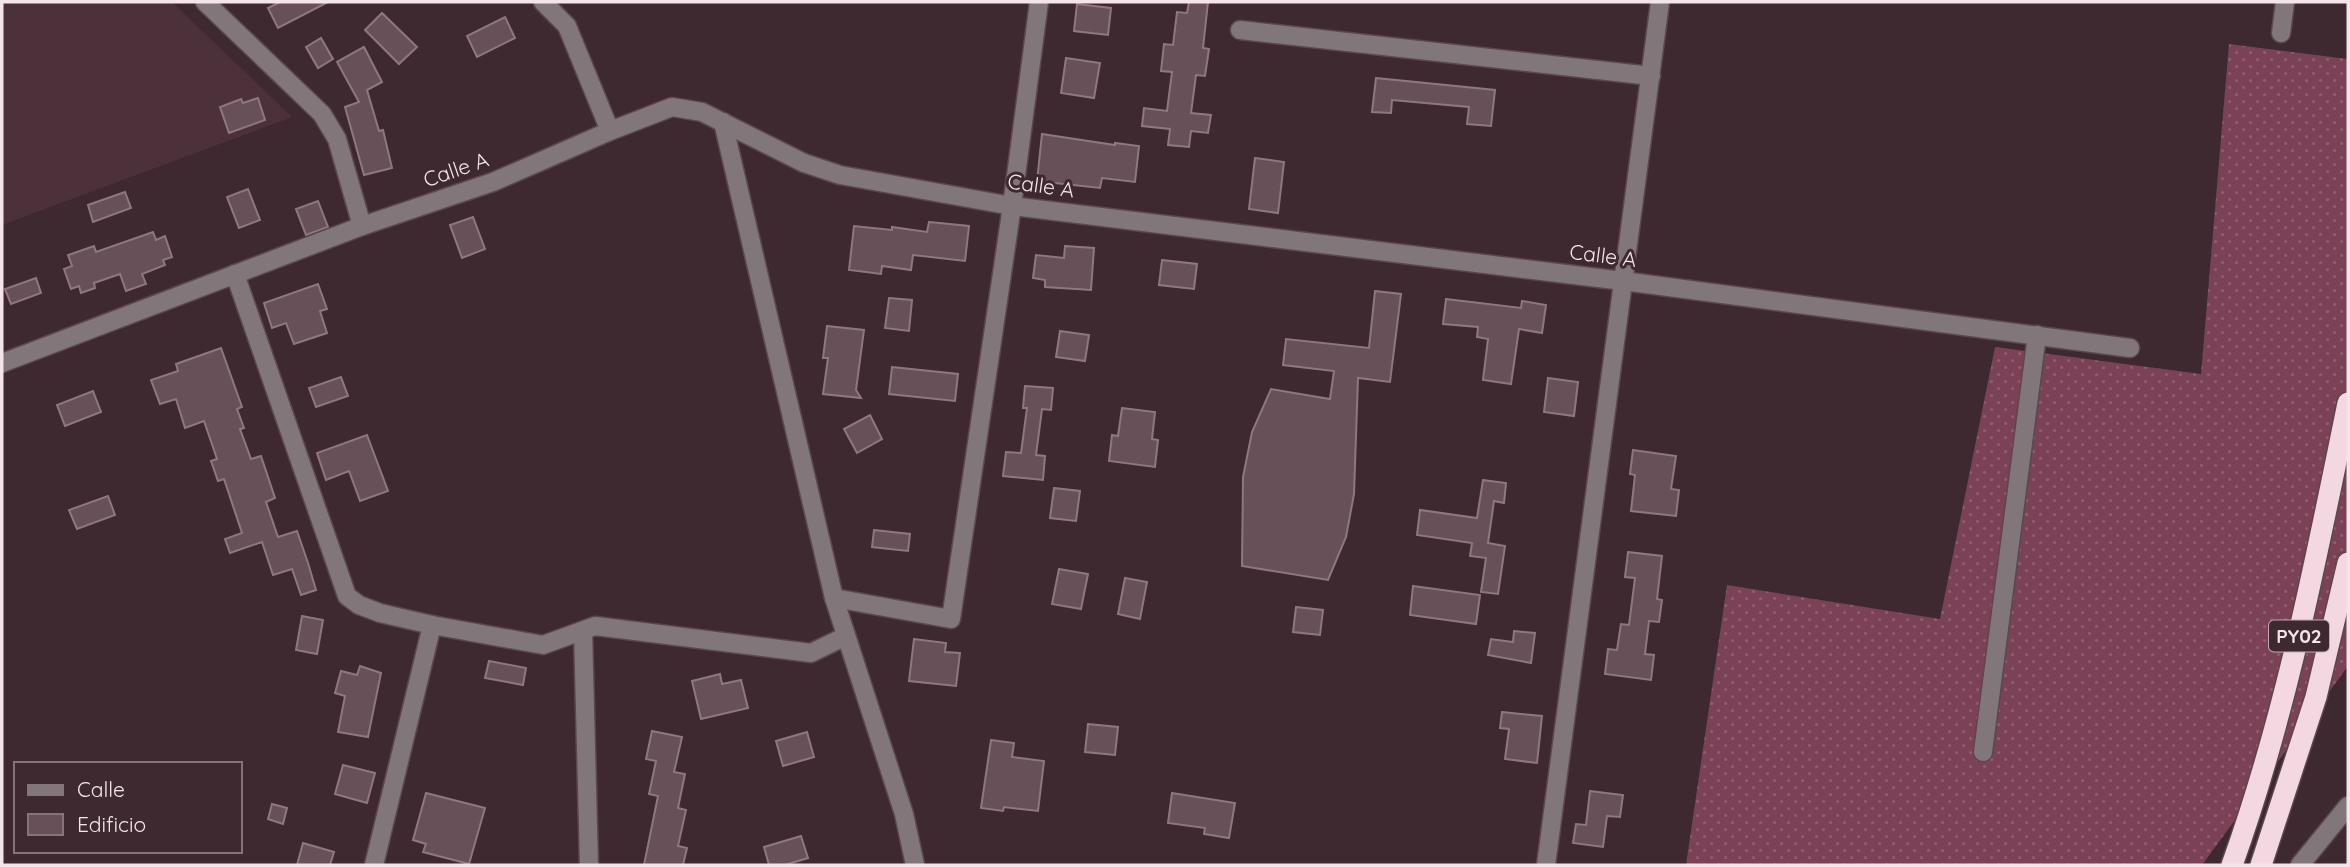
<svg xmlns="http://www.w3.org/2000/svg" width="2350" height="867" font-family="Quicksand,sans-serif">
	<defs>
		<pattern id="grass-dots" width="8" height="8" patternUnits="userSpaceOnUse" patternTransform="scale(1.75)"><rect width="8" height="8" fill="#7b4157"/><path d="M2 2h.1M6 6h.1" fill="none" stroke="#8e5c6f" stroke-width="1.8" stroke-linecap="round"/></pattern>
	</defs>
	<rect width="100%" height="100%" fill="#3e2930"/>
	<polygon fill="#4c303a" points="2,2 172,2 292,117 2,225"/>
	<polygon fill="url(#grass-dots)" points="2229,44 2348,59 2348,666 2202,865 1686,865 1727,585 1940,619 1995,347 2201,374"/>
	<g fill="#685058" stroke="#90777f" stroke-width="2">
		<polygon points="280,2 328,2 278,28 268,8"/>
		<polygon points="1189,2 1208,2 1203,48 1209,49 1205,76 1196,75 1191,113 1211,115 1208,133 1191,131 1189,147 1168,145 1170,129 1142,126 1144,108 1167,111 1172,72 1161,71 1164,44 1173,45 1177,12 1187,13"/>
		<polygon points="1077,4 1111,8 1108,35 1074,31"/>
		<polygon points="382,13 417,47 399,64 365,30"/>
		<polygon points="505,17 515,38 477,57 467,36"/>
		<polygon points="321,38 333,59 318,68 306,47"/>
		<polygon points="364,47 382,82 367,90 379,131 383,130 392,168 364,175 345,107 359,102 337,62"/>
		<polygon points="1066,58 1100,63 1094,98 1061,93"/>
		<polygon points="1376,78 1495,90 1491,126 1467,124 1469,107 1392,100 1391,113 1372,112"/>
		<polygon points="258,98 265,120 229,133 220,107 241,99 243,103"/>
		<polygon points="1042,134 1115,145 1115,143 1139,146 1135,182 1102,178 1100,188 1037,181"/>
		<polygon points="1255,158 1284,162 1278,213 1249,209"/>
		<polygon points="248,189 260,220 239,228 227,197"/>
		<polygon points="125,192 131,208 93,222 88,205"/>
		<polygon points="318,201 328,227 306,235 296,209"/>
		<polygon points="473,217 485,249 462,258 450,225"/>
		<polygon points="929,222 969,226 965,261 913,255 911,270 882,266 881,274 849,270 854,226 892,230 892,227 927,232"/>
		<polygon points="153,232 156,240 165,236 172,257 163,260 165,265 142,274 146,284 126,291 120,274 94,283 95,288 81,293 79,286 71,289 64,269 72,266 68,255 94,246 96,252"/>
		<polygon points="1065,246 1094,248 1091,290 1045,287 1045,280 1033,278 1036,255 1064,258"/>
		<polygon points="1162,260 1197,264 1194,289 1159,285"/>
		<polygon points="36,278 41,293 11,304 5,289"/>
		<polygon points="318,284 327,309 320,311 327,333 294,344 286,323 272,328 264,303"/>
		<polygon points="1375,291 1401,294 1390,382 1358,378 1354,494 1346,537 1328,580 1242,566 1243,477 1252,432 1271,389 1330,399 1334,371 1283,365 1286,339 1369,348"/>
		<polygon points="889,298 912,300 909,331 885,328"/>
		<polygon points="1446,299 1521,308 1522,301 1546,305 1542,333 1519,329 1511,384 1483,380 1488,339 1477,337 1478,327 1443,324"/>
		<polygon points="827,326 864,330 856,390 861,398 823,394 828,358 823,358"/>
		<polygon points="1060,331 1089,335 1085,361 1056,357"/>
		<polygon points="221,348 242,407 237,409 244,428 240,429 251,459 261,456 275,498 266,502 278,537 297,531 308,563 316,590 301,595 292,569 273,575 262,542 230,553 225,539 242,533 224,479 218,481 211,461 217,459 204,421 185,428 176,399 160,404 151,380 178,371 176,364"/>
		<polygon points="892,367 958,374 955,401 889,394"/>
		<polygon points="341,377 348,396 316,407 309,388"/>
		<polygon points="1548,378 1578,382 1574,416 1544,412"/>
		<polygon points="1025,386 1053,388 1051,410 1042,409 1036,455 1045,456 1043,480 1003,476 1006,452 1021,453 1027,408 1023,408"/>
		<polygon points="93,391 101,412 65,426 57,405"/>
		<polygon points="1122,408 1155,412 1152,439 1158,440 1155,467 1109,461 1112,435 1118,436"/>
		<polygon points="870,415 882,439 857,453 844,429"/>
		<polygon points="367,435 388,491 360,501 349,471 326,480 317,453"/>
		<polygon points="1633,450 1676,456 1671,489 1679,490 1676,516 1631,511 1635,475 1630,474"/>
		<polygon points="1483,480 1506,483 1504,503 1494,501 1488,543 1505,546 1498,594 1481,592 1486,558 1470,556 1472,543 1417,535 1420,510 1477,518"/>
		<polygon points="1054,488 1080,491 1076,521 1050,518"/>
		<polygon points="108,496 115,515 77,529 69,510"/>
		<polygon points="874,530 910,534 908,551 872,547"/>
		<polygon points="1628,552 1662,556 1657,599 1662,600 1659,622 1649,621 1645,654 1654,655 1651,680 1605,674 1608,649 1617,650 1621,624 1629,625 1635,578 1625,577"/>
		<polygon points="1059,569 1088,574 1081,609 1052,604"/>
		<polygon points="1125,578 1147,582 1140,619 1118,614"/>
		<polygon points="1413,586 1480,595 1476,624 1410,615"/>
		<polygon points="1296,607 1323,610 1320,635 1293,632"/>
		<polygon points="302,616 323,620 317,654 296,650"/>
		<polygon points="1514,631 1535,633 1531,663 1488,655 1491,639 1513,642"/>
		<polygon points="914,639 946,643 945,652 960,653 956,686 909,681"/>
		<polygon points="489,661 526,668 523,685 485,678"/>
		<polygon points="360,666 381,673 368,737 338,732 345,696 335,693 341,671 357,675"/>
		<polygon points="720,674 722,684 741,680 748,708 701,719 692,681"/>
		<polygon points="1502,712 1542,716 1537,763 1505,759 1509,729 1500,728"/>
		<polygon points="1088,724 1118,727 1115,755 1085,752"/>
		<polygon points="652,731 682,737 674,772 685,774 678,808 686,810 678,846 687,848 683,865 644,865 658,796 649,794 656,761 646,759"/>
		<polygon points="807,732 814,757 783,766 776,741"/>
		<polygon points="991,740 1014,743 1012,757 1044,761 1038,811 1004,807 1003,811 981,808"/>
		<polygon points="343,765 375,773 367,803 335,794"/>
		<polygon points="1590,791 1623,795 1620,817 1607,816 1603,847 1573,843 1576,824 1586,825"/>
		<polygon points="426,793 485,808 469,864 423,852 426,844 413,840"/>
		<polygon points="1172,793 1235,803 1229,838 1204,834 1205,828 1168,823"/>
		<polygon points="272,804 287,808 283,824 268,819"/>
		<polygon points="801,836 808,858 785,865 769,865 764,847"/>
		<polygon points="303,843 334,852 330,865 297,865"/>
	</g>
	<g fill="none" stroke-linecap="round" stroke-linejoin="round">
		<g stroke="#5b474e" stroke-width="21">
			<g id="minor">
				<polyline points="205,2 322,114 337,139 362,226"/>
				<polyline points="543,2 567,26 610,131"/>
				<polyline points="1240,30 1651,76"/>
				<polyline points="2281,33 2285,2"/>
				<polyline points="723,122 834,598 904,814 915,865"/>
				<polyline points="235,274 347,596 359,605 380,613 432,625 543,645 595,626 811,653 846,636"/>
				<polyline points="2,363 362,226 493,182 610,131 672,107 702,112 804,163 840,175 1012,206 1623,281 2130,348"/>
				<polyline points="834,598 951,619 1012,206 1039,2"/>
				<polyline points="583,631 589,865"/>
				<polyline points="1983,752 2037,335"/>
				<polyline points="374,865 432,625"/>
				<polyline points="1546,865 1660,2"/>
				<polyline points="2300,865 2348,806"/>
			</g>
		</g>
		<g stroke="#5b474e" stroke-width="24">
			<g id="highway">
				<path d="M2232,865c54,-150 84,-306 116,-462"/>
				<polyline points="2261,865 2316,697 2348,563"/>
			</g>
		</g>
		<use href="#minor" stroke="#81767a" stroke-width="18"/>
		<use href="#highway" stroke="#f4d8e1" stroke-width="21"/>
	</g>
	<g text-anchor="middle" stroke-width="6" stroke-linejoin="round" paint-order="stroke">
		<rect fill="#3e2930" stroke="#bdadb2" stroke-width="2" x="2269" y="620.5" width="60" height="31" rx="5"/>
		<g font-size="19" font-weight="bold" fill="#f3e5e9">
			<text x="2299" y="643">PY02</text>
		</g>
		<g font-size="21" fill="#f3e5e9" stroke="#3e2930">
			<text transform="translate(456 170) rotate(-19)" y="7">Calle A</text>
			<text transform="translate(1041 186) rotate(8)" y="7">Calle A</text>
			<text transform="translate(1603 256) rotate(7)" y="7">Calle A</text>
		</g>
	</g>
	<rect width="2350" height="867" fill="none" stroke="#f3e5e9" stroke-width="7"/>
	<rect x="14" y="762" width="228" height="91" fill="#3e2930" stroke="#86747a" stroke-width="2"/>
	<rect x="28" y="785" width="35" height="10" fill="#81767a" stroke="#86747a" stroke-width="2"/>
	<text x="77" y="797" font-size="21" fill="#f3e5e9">Calle</text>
	<rect x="28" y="814" width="35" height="21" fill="#685058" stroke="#86747a" stroke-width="2"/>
	<text x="77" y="832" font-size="21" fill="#f3e5e9">Edificio</text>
</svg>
